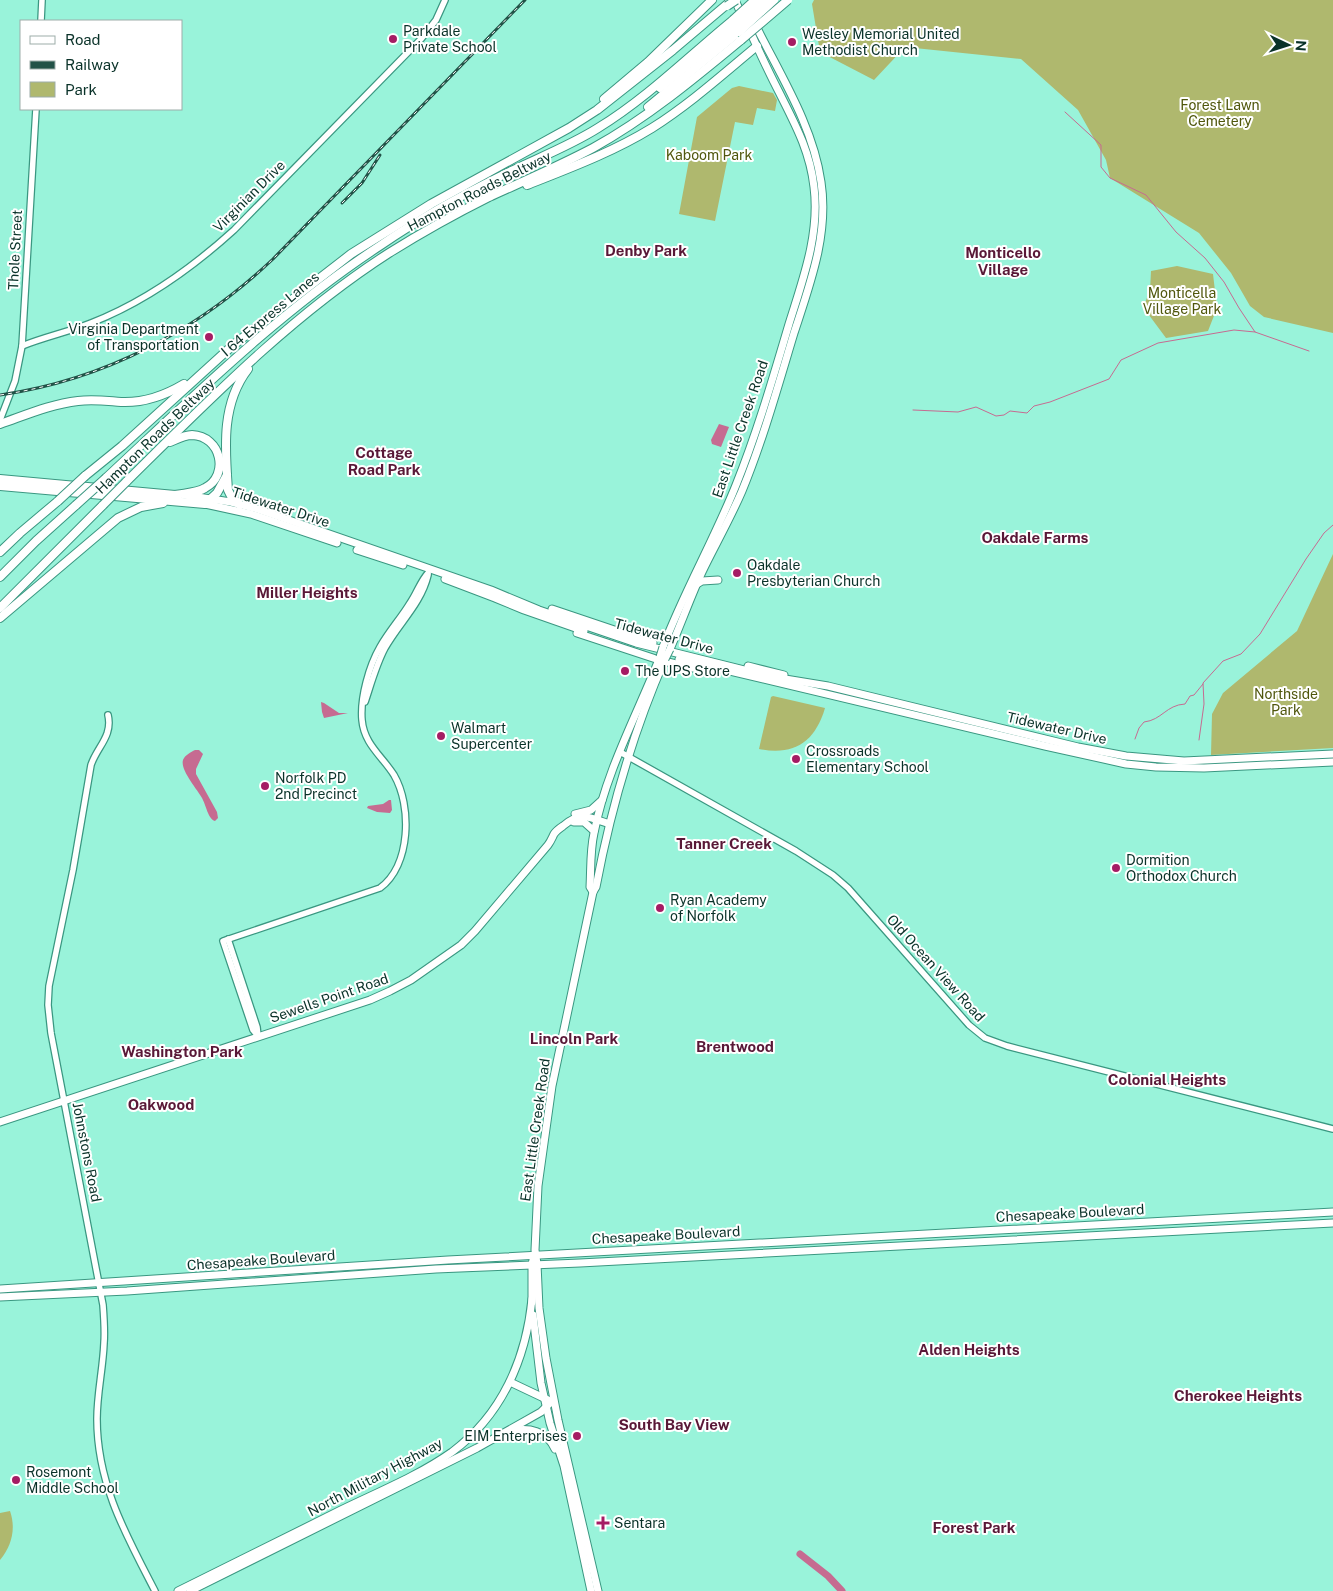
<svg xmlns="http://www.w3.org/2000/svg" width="1333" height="1591" font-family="'Public Sans',sans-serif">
	<rect width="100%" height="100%" fill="#99f3da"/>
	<g fill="#afb86e">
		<polygon points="814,0 1333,0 1333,333 1264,317 1250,306 1231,273 1199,233 1110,178 1106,160 1078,110 1021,59 905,47 874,80 820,52 812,4"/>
		<polygon points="739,86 773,93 777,100 775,111 757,108 753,125 735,122 715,221 679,214 697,117 732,88"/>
		<polygon points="1177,266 1213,274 1217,308 1208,331 1166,338 1143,307 1150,291 1151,271"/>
		<polygon points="1333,554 1333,748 1211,755 1212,714 1223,693 1297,631"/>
		<path d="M773,696l52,12c-10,34 -31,48 -66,41l12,-52z"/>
		<path d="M10,1511c6,18 2,34 -10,49v-47z"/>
	</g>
	<g fill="#c66b91">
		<polygon points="719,424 729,427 721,447 712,444 711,440"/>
		<polygon points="321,702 324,703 339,713 348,713 324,718 322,712"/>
		<path d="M195,750h4l4,4 -7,15v5l21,38 1,6 -3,3c-7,-2 -9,-16 -13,-23 -5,-9 -22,-28 -19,-38 2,-5 8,-8 12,-10z"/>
		<polygon points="389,800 391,800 392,810 390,813 377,812 367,808 368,806 383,804"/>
	</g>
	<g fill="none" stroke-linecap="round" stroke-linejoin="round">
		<g stroke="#c66b91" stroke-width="1">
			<polyline points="1065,112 1101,145 1101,167 1110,178 1146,195 1176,232 1205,258 1224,282 1239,308 1255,332 1309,351"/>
			<polyline points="913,410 958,412 976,407 996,416 1004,415 1010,411 1027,413 1034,406 1050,402 1109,379 1121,360 1158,343 1234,330 1255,332"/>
			<path d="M1135,739l4,-11 5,-6c18,-2 22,-17 41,-18l5,-8 4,-1 9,-11"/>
			<polyline points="1199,740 1204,704 1203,683 1223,661 1241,654 1260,634 1306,559 1324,533 1333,525"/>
		</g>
		<polyline stroke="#c66b91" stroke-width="7" points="800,1554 828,1576 842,1591"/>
		<g stroke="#3a9781" stroke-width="8">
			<g id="minor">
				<polyline points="41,21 42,0"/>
				<path d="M22,346c22,-9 46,-14 69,-23 54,-21 100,-54 143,-93l187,-191 15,-19 9,-20"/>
				<polyline points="0,420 15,381 22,346 36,109"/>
				<path d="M365,702c6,-18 11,-37 20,-54 14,-25 36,-44 43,-73"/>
				<path d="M108,715c5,21 -11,32 -17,50l-18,105 -24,116 -1,19 3,28 52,272c1,13 2,26 1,38 -1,26 -7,50 -7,76 0,65 29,116 58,172"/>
				<polyline points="620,752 796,851 833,875 848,888 969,1025 985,1038 1007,1046 1333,1129"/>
				<polyline points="228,939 257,1027 258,1036"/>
				<path d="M258,1036l-5,-6 -30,-89 157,-53c31,-23 32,-82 14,-113 -12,-19 -30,-31 -32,-55 -2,-22 7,-54 18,-73 9,-16 21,-29 30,-44 7,-10 10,-21 18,-30"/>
			</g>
		</g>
		<g stroke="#3a9781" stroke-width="9">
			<g id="major">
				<polyline points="735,0 743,18"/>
				<polyline points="184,495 231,502 257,509 491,590 539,610 636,643 773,677 828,686 1078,747 1126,756 1184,761 1333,754"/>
				<polyline points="205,504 251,514 337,543"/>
				<polyline points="357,550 403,565"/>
				<polyline points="445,579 495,598 524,610 584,631"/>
				<polyline points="697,584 702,581 718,580"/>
				<polyline points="552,609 653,643"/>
				<polyline points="577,633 659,660 715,673"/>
				<path d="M663,647c21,-55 51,-107 73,-162 21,-52 37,-107 53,-161 14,-45 31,-90 25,-137 -4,-36 -19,-63 -35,-95 -11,-21 -21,-43 -31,-65"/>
				<path d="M670,649c11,-25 20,-51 32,-77 13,-27 28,-53 40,-81 21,-51 36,-105 52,-158 16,-49 35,-99 27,-151 -8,-57 -42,-109 -67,-160"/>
				<polyline points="679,659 1045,746 1126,764 1156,767 1204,768 1333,762"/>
				<polyline points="748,666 784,675"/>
				<polyline points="575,814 591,810 602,800"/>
				<polyline points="574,822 584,822 594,831"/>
				<path d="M593,892l-3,-5c1,-18 0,-36 4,-54 12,-62 43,-118 66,-176"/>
				<path d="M0,1122l370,-122 20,-9 21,-11 50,-35 14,-14 73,-86c3,-4 4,-7 6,-11 2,-3 6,-6 9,-8 17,-15 27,-9 46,-2"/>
				<polyline points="0,1289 448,1260 1333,1212"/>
				<polyline points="0,1297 127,1291 436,1269 580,1263 1333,1223"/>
				<polyline points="532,1302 532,1264 533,1260"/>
				<polyline points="533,1315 541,1383 550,1423 564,1466 591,1591"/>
				<polyline points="510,1382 548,1400"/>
				<path d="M511,1431c18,-4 36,0 44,18"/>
				<path d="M178,1591c54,-27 108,-54 163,-81 37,-18 77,-34 111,-58 50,-37 74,-93 80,-153"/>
				<polyline points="190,1591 477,1448 541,1412 553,1400"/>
				<path d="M598,1591l-40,-171 -12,-62 -7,-50 -2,-44 -2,-14 3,-64 14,-100 41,-194 3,-5c15,-79 37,-155 69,-228"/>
			</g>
		</g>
		<g stroke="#3a9781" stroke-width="10">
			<g id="highway">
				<polyline points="660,88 736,26"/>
				<polyline points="604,99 648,62 712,0"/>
				<polyline points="648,107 739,32"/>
				<path d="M527,185c43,-17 86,-33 125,-57 38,-24 71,-54 105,-82"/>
				<path d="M0,424c26,-9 51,-20 78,-23 15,-2 29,0 43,1 23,1 43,-6 63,-18"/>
				<polyline points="85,476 122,446 232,346 351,254 431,204 569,128 597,110 673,50 731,1"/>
				<path d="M106,478c88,-82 174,-167 275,-233 38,-26 81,-50 122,-70 32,-16 65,-28 95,-47 49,-30 91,-72 135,-108"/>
				<path d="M0,479l175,16c10,-2 22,-2 30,-7 25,-13 16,-52 -13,-53 -7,0 -15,4 -22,7"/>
				<path d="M126,482c83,-82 165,-166 263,-229 32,-20 66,-39 100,-56 35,-16 70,-31 104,-49 54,-30 101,-69 148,-108"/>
				<polyline points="0,486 205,504 217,493 227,475"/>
				<path d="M240,505l-8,-7 -4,-8c-3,-42 -7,-86 20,-121"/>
				<polyline points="0,552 20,533 58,501"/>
				<polyline points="0,577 36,541 76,505"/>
				<polyline points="0,608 103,505"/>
				<polyline points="0,618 118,518 141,507 163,503"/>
			</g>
		</g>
		<use href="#minor" stroke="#fff" stroke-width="5.5"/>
		<use href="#major" stroke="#fff" stroke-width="7"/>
		<use href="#highway" stroke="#fff" stroke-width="8"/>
		<g stroke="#225247" stroke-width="3">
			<g id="rail">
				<polyline points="342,203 362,183 380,155"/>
				<path d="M0,395c104,-15 197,-64 273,-136l252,-259"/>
			</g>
		</g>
		<use href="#rail" stroke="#fff" stroke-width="1" stroke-dasharray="4" stroke-linecap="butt"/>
		<g stroke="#3a9781" stroke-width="9" stroke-linecap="butt">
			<g id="major-bridge">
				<polyline points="660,657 663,647"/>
				<polyline points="665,659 670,649"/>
			</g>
		</g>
		<g stroke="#3a9781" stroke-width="10" stroke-linecap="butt">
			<g id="highway-bridge">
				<polyline points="727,6 736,0"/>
				<polyline points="733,20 755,0"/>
				<polyline points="736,26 765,0"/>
				<polyline points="739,32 774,0"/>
				<polyline points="741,40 788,0"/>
				<polyline points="58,501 85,476"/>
				<polyline points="76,505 106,478"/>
				<polyline points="103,505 126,482"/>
			</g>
		</g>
		<use href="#major-bridge" stroke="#fff" stroke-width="7"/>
		<use href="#highway-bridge" stroke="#fff" stroke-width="8"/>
	</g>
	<g fill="#a51c64" stroke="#fff" stroke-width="2">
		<circle cx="393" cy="39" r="5"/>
		<circle cx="792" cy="42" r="5"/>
		<circle cx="209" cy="337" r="5"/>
		<circle cx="737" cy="573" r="5"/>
		<circle cx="625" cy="671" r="5"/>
		<circle cx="441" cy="736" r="5"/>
		<circle cx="796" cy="759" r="5"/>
		<circle cx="265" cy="786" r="5"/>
		<circle cx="1116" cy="868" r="5"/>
		<circle cx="660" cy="908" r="5"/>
		<circle cx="577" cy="1436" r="5"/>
		<circle cx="16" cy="1480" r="5"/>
		<path d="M600.5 1515.5h5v5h5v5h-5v5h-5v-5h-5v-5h5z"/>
	</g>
	<g text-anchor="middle" stroke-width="4" stroke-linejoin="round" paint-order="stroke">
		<g font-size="14" fill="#0a3229" stroke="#fff" text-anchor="start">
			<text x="403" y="36">Parkdale<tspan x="403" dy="16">Private School</tspan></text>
			<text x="802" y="39">Wesley Memorial United<tspan x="802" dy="16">Methodist Church</tspan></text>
			<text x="199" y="334" text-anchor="end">Virginia Department<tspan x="199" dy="16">of Transportation</tspan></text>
			<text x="747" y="570">Oakdale<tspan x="747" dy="16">Presbyterian Church</tspan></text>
			<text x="635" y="676">The UPS Store</text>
			<text x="451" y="733">Walmart<tspan x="451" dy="16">Supercenter</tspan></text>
			<text x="806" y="756">Crossroads<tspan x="806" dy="16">Elementary School</tspan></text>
			<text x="275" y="783">Norfolk PD<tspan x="275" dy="16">2nd Precinct</tspan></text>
			<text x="1126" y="865">Dormition<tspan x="1126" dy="16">Orthodox Church</tspan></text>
			<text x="670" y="905">Ryan Academy<tspan x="670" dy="16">of Norfolk</tspan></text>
			<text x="567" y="1441" text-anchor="end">EIM Enterprises</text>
			<text x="26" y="1477">Rosemont<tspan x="26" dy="16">Middle School</tspan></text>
			<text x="614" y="1528">Sentara</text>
		</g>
		<g font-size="14" fill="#50570d" stroke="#fff">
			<text x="1220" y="110">Forest Lawn<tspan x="1220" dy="16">Cemetery</tspan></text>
			<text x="709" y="160">Kaboom Park</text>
			<text x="1182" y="298">Monticella<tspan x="1182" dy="16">Village Park</tspan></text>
			<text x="1286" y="699">Northside<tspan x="1286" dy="16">Park</tspan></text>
		</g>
		<g font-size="14" fill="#0a3229" stroke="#fff">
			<text transform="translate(479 191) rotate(-27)" y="5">Hampton Roads Beltway</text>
			<text transform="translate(249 196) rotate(-45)" y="5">Virginian Drive</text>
			<text transform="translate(15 250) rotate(-87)" y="5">Thole Street</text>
			<text transform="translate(270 314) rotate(-40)" y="5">I 64 Express Lanes</text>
			<text transform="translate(740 429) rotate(-71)" y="5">East Little Creek Road</text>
			<text transform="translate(155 436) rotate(-44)" y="5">Hampton Roads Beltway</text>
			<text transform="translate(281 507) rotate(18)" y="5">Tidewater Drive</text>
			<text transform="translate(664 636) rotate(15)" y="5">Tidewater Drive</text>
			<text transform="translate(1057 728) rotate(13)" y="5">Tidewater Drive</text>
			<text transform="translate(936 968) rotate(48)" y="5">Old Ocean View Road</text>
			<text transform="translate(329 998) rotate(-19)" y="5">Sewells Point Road</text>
			<text transform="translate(535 1130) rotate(-82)" y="5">East Little Creek Road</text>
			<text transform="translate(87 1152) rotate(79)" y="5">Johnstons Road</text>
			<text transform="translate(1070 1213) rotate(-3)" y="5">Chesapeake Boulevard</text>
			<text transform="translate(666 1235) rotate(-3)" y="5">Chesapeake Boulevard</text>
			<text transform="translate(261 1260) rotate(-4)" y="5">Chesapeake Boulevard</text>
			<text transform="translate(375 1477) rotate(-28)" y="5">North Military Highway</text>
		</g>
		<g font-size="15" font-weight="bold" fill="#591837" stroke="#fff">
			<text x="646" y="256">Denby Park</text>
			<text x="1003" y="258">Monticello<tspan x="1003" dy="17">Village</tspan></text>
			<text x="384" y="458">Cottage<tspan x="384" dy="17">Road Park</tspan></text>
			<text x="1035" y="543">Oakdale Farms</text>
			<text x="307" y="598">Miller Heights</text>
			<text x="724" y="849">Tanner Creek</text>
			<text x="574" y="1044">Lincoln Park</text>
			<text x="735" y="1052">Brentwood</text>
			<text x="182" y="1057">Washington Park</text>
			<text x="1167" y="1085">Colonial Heights</text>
			<text x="161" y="1110">Oakwood</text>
			<text x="969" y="1355">Alden Heights</text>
			<text x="1238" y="1401">Cherokee Heights</text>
			<text x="674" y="1430">South Bay View</text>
			<text x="974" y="1533">Forest Park</text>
		</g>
	</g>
	<rect x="20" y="20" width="162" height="90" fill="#ffffff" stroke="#9dada9"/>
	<rect x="30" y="36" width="25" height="8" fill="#ffffff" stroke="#9dada9"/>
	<text x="65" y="45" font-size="15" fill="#0a3229">Road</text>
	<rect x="30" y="61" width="25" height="8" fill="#225247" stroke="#9dada9"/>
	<text x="65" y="70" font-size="15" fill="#0a3229">Railway</text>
	<rect x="30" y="82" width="25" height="15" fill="#afb86e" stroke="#9dada9"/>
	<text x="65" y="95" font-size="15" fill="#0a3229">Park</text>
	<g transform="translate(1288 45) rotate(94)" stroke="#ffffff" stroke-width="4" paint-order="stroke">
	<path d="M0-4L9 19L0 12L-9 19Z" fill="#0a3229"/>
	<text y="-8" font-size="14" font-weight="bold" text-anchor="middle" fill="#0a3229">N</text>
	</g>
</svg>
